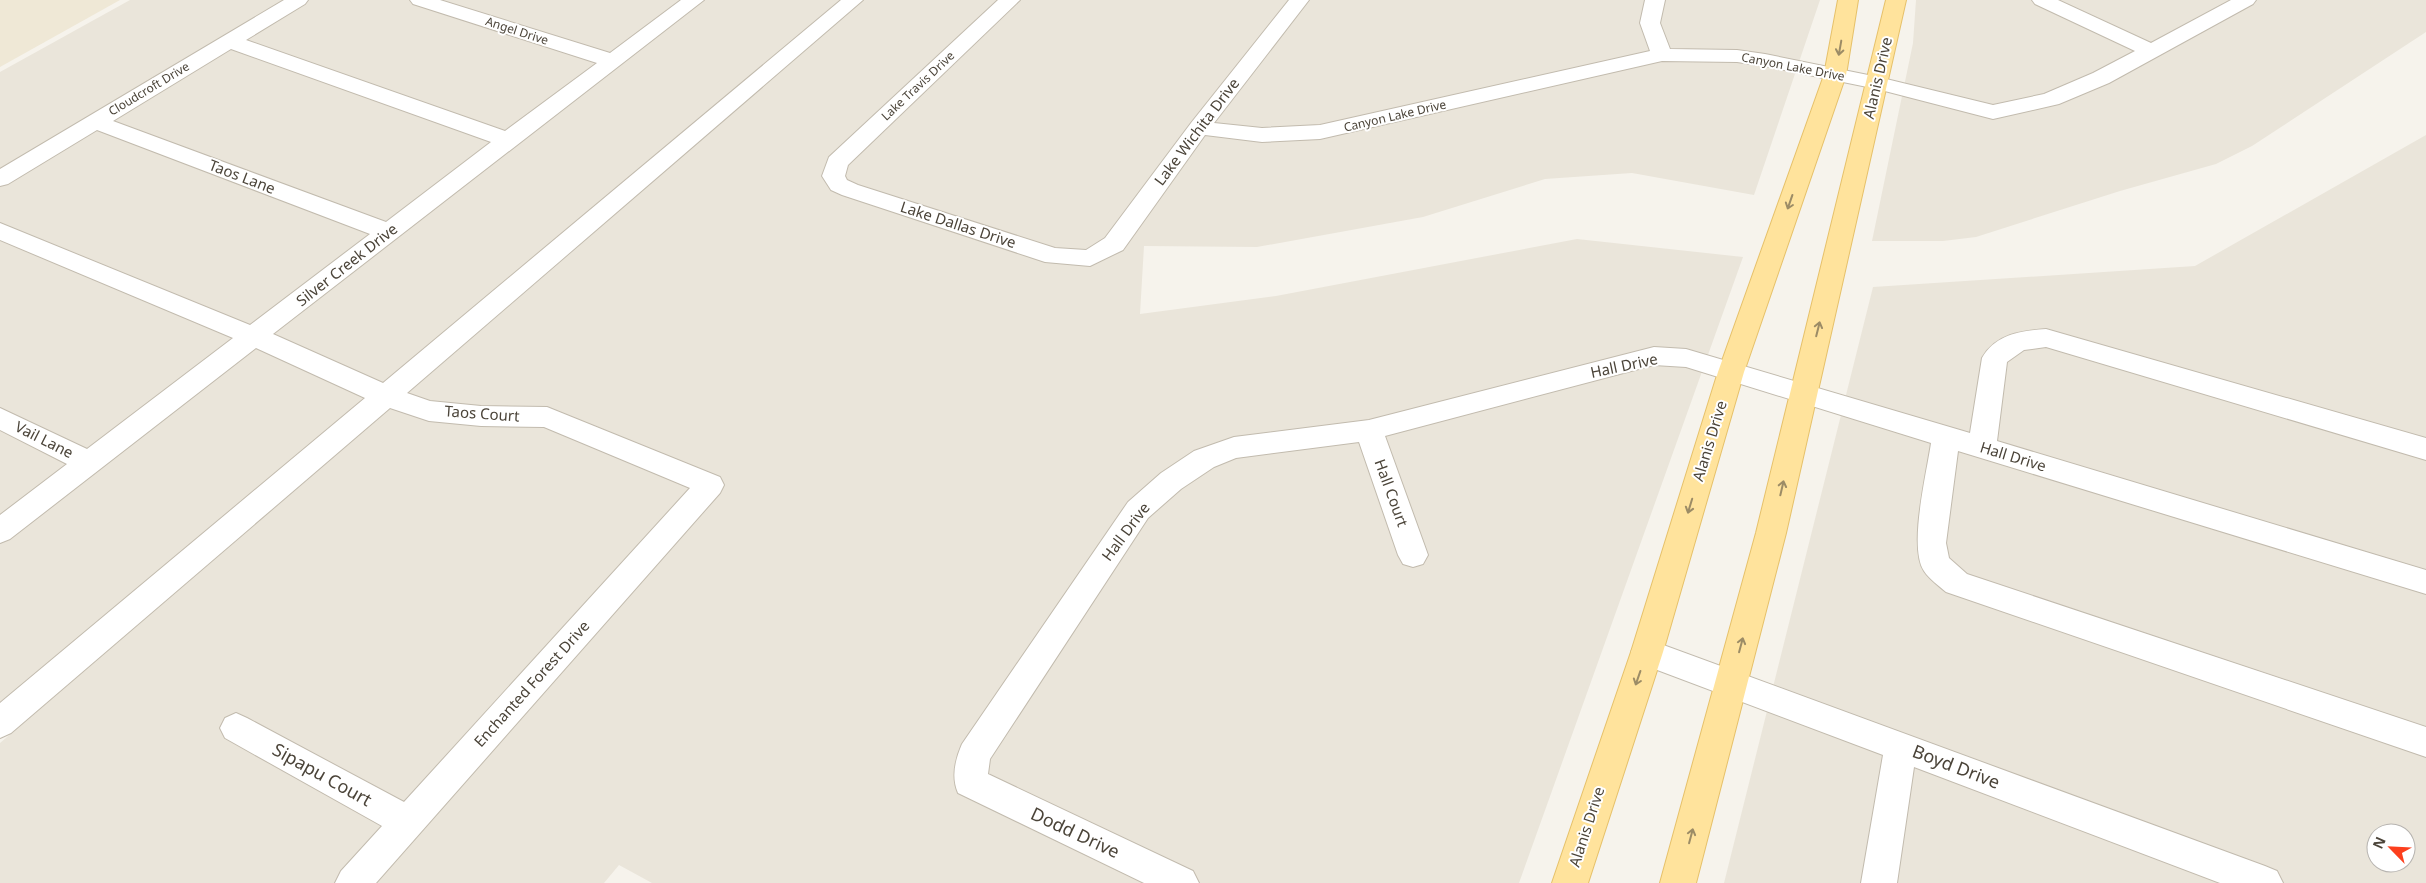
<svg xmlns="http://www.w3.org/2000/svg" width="2426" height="883" font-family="'Noto Sans',sans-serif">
	<rect width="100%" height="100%" fill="#f6f3ec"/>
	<g fill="#eae5da" fill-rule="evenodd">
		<polygon points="130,0 851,0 0,723 0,72"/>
		<polygon points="861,0 1820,0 1754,195 1632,173 1545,179 1423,217 1257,247 1144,246 1140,314 1276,296 1577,239 1743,257 1519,883 652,883 619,865 604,883 0,883 0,743 571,253"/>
		<polygon points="1916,0 2426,0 2426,32 2252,146 2216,164 2120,191 1976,237 1943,241 1872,241 1913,43"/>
		<path d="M2426,135v748h-702l149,-596 322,-21zM2376,833h30v30h-30z"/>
	</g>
	<polygon fill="#efe8d6" points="0,0 120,0 0,67"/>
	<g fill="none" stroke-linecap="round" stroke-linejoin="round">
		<g stroke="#c2bbae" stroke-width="2">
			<g id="minor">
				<path d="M284,0h24l-3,4 -59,36 259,91 92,-68 -184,-59 -3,-4h30l170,53 71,-53h23l-431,334 110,49 458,-383h22l-456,393 23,8 51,5 66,1 173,70 4,8 -4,8 -344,390h-41l6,-12 41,-45 -157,-88 -5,-10 5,-10 11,-5 11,5 157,84 286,-314 -146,-61 -63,-1 -52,-5 -39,-13 -379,325 -11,5v-35l365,-305 -109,-50 -246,191 -10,4v-28l67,-51 -67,-34v-22l87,41 146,-111 -233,-98v-17l250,102 120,-91 -273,-104 -89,54 -8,2v-17zM231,49l260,93 -105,80 -273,-101z"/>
				<polygon points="998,0 1020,0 848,165 845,176 847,180 858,185 1055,248 1086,250 1105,238 1191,123 1289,0 1309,0 1214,123 1262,128 1320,125 1650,51 1640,23 1645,0 1665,0 1660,23 1670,49 1737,50 1765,54 1878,77 1993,105 2044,94 2093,73 2135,51 2035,4 2032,0 2058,0 2151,43 2231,0 2256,0 2253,4 2109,83 2059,104 1993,119 1877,89 1765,66 1737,62 1662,61 1320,139 1262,142 1205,135 1123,250 1090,266 1045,262 842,195 831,190 822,176 829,157"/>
				<path d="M2046,329l380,109v22l-380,-113 -22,3 -17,12 -10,79 429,129v24l-468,-143 -12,92 3,15 18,16 459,153v30l-480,-165c-7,-6 -17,-13 -22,-21 -16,-24 3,-99 7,-128l-245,-76 -32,-2 -269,71 43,119 -5,9 -10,3 -10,-3 -5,-9 -39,-113 -123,16 -22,9 -33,22 -33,29 -158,241 -2,15 205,97 6,12h-55l-186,-90c-7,-16 -3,-33 4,-49l166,-242 33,-29 33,-22 40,-14 135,-17 285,-73 32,2 284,84 12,-75c14,-24 39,-27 64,-29z"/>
				<polygon points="1647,639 2265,866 2277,871 2283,883 2220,883 1914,767 1897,883 1861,883 1883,755 1636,662 1631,652 1636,642"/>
			</g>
		</g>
		<g stroke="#e6c16a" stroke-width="2">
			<g id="major">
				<polygon points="1838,0 1858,0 1846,75 1744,372 1663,652 1588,883 1552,883 1631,652 1718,372 1824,75"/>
				<polygon points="1886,0 1906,0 1786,533 1696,883 1660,883 1756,533"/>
			</g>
		</g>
		<use href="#minor" fill="#fff" fill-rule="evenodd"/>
		<use href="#major" fill="#ffe39c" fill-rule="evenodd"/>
	</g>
	<defs><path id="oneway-shaft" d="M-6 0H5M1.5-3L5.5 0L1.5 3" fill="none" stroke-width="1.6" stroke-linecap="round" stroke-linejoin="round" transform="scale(1.25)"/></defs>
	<g stroke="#9c8c66">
		<use href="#oneway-shaft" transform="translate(1840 48) rotate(100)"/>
		<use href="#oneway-shaft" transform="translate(1790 202) rotate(109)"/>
		<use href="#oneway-shaft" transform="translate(1818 329) rotate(-76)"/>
		<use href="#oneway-shaft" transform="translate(1782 488) rotate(-77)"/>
		<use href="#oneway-shaft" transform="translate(1690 506) rotate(107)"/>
		<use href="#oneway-shaft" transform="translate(1741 645) rotate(-75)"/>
		<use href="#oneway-shaft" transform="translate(1638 678) rotate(109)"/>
		<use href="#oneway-shaft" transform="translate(1691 836) rotate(-75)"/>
	</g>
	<g text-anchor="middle" stroke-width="4" stroke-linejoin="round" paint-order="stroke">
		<g font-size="12" fill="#4b4439" stroke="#fff">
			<text transform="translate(517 31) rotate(18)" y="4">Angel Drive</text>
			<text transform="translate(1793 67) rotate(11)" y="4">Canyon Lake Drive</text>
			<text transform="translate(918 86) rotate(-43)" y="4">Lake Travis Drive</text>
			<text transform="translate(149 89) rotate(-31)" y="4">Cloudcroft Drive</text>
			<text transform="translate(1395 116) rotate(-13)" y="4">Canyon Lake Drive</text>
		</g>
		<g font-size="15" fill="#4b4439" stroke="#fff">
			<text transform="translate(1878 78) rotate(-77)" y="5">Alanis Drive</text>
			<text transform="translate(1197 132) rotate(-53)" y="5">Lake Wichita Drive</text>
			<text transform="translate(242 177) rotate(21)" y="5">Taos Lane</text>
			<text transform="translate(958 225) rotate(18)" y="5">Lake Dallas Drive</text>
			<text transform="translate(347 265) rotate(-38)" y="5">Silver Creek Drive</text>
			<text transform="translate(1624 366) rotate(-12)" y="5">Hall Drive</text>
			<text transform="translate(482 414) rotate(4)" y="5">Taos Court</text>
			<text transform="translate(44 440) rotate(27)" y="5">Vail Lane</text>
			<text transform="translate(1710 441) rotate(-73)" y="5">Alanis Drive</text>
			<text transform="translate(2013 457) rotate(17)" y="5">Hall Drive</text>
			<text transform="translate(1391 493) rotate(70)" y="5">Hall Court</text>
			<text transform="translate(1126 532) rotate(-53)" y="5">Hall Drive</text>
			<text transform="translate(532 684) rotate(-48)" y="5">Enchanted Forest Drive</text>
			<text transform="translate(1587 827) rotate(-72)" y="5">Alanis Drive</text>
		</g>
		<g font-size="18" fill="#4b4439" stroke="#fff">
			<text transform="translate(1956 767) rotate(21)" y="6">Boyd Drive</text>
			<text transform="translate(322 775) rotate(29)" y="6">Sipapu Court</text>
			<text transform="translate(1075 833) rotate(25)" y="6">Dodd Drive</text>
		</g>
	</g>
	<g transform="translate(2391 848) rotate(294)"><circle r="24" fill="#ffffff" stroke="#b7b4b0"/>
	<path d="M0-4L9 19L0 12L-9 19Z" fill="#fc3f1d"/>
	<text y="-8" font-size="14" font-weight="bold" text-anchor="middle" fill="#4b4439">N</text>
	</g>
</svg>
